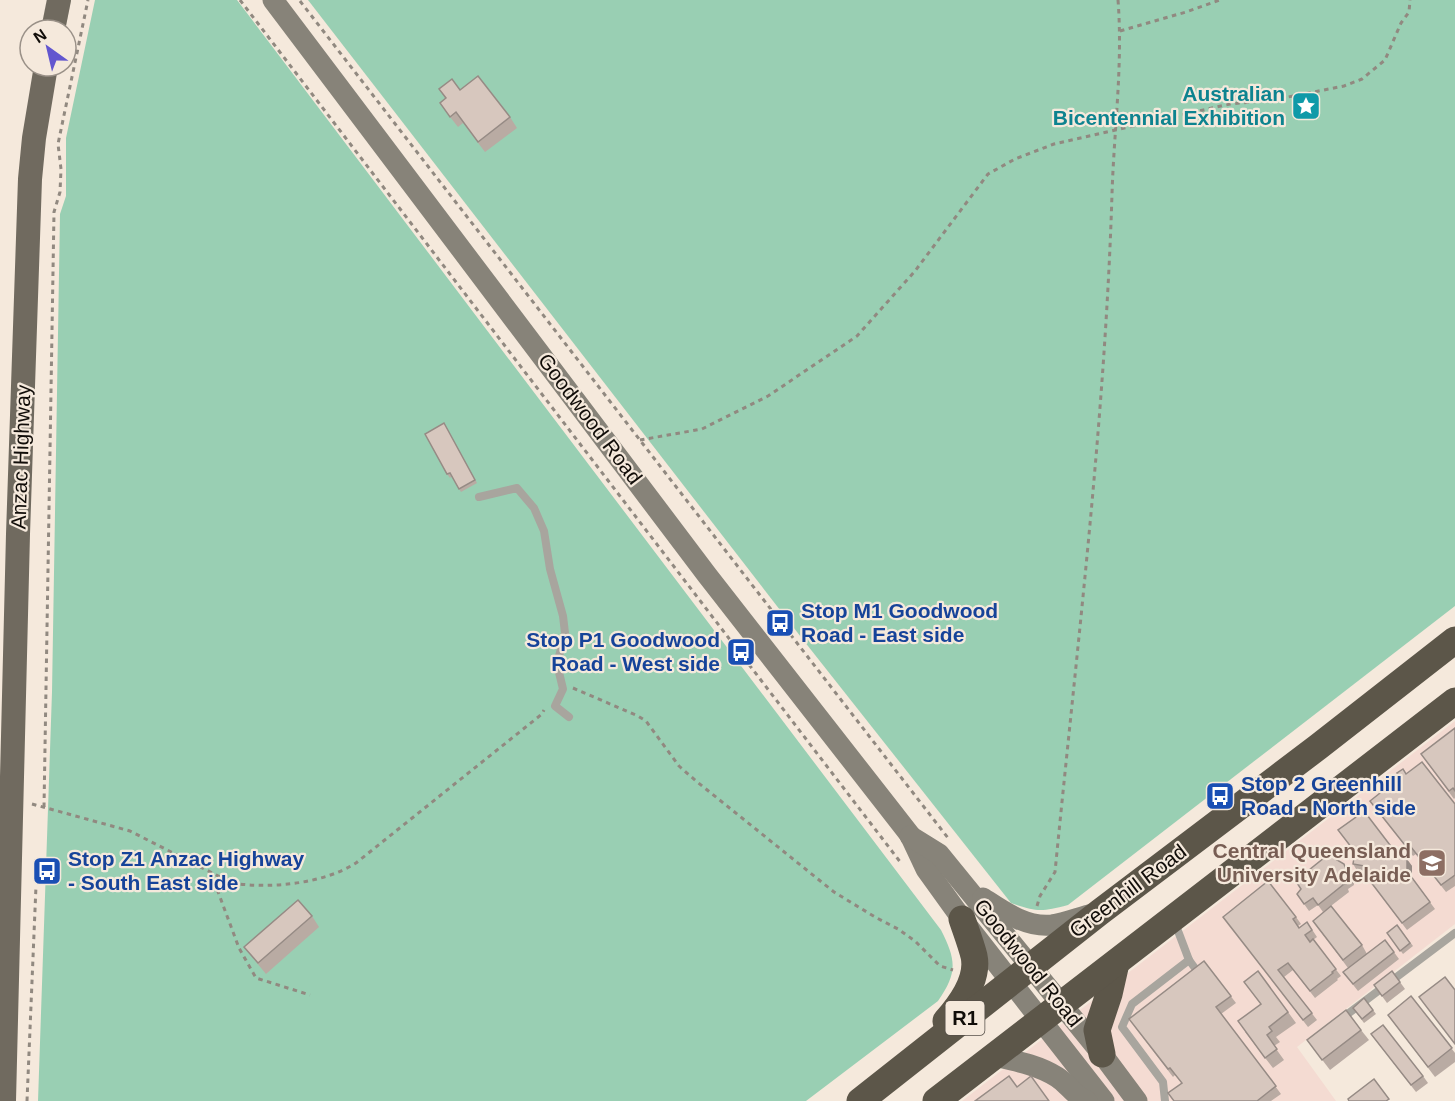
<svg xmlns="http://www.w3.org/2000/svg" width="1455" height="1101" font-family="Arial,sans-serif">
	<rect width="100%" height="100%" fill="#f5e9dc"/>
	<polygon fill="#f4dbd2" points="1455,721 1455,924 1297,1047 1336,1101 962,1101"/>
	<g fill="#99cfb3">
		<path d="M95,0h142l704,930c15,30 17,42 -3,71l-132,100h-768l14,-409 8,-478 6,-18v-58z"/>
		<path d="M308,0h1147v606l-387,299c-27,7 -31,7 -57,-2l-207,-262z"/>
	</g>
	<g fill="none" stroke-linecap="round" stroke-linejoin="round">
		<g stroke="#918980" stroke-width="3" stroke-dasharray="4.5 4.5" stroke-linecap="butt">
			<polyline points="240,0 901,863"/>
			<polyline points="300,1 948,838"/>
			<polyline points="1120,31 1186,12 1220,0"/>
			<polyline points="640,440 702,429 768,396 857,336 915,271 988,174 1015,159 1054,144 1230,104 1273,100 1344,86 1362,79 1385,60 1401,23 1409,12 1410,0"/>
			<polyline points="573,688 638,716 646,721 679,766 696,781 834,892 875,917 898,929 915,941 940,966 953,970"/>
			<path d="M32,804l98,27 102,52c38,6 91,1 124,-20l186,-149 2,-4"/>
			<polyline points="44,807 54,212 60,192 61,169 58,144 88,0"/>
			<polyline points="211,873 239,948 256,978 310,995"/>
			<path d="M1037,906l3,-10 15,-24c22,-225 50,-452 57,-678 2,-64 11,-130 6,-194"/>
			<polyline points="27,1101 36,886"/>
		</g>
		<g stroke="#a8a59e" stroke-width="8">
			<polyline points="479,497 517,488 534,508 544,531 550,569 563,616 565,633 557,664 563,689 555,706 569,717"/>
			<polyline points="1175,923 1189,960 1200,975"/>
			<polyline points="1341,1019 1455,933"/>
			<polyline points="1165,1101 1163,1082 1122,1027 1132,1004 1189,960"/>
		</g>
		<g stroke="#878379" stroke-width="21">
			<polyline points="273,0 707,575 910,835 926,869 962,919 1104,1101"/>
			<polyline points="910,836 939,854 1102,1054 1137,1101"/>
			<path d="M983,898c20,13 43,30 69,27 14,-2 28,-8 41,-11"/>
			<path d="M994,1056c22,5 44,9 63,21 11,7 17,19 30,24"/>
		</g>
		<g stroke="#706a5f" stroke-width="24">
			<polyline points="53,30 59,0"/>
			<polyline points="4,1101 18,534 30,179 34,138 46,66"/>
		</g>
		<g stroke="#5c5649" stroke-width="27">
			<path d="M946,1021c14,-16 33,-42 28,-65 -3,-12 -8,-25 -12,-37"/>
			<polyline points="1102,1054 1097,1030 1109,994 1116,963"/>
			<polyline points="860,1101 1100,912 1318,747 1455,640"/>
			<polyline points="936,1101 1455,701"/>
		</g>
	</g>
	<g fill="#b9aba3">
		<polygon points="439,89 460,90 510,117 517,128 485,152 463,123 458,127 447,113 445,98"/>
		<polygon points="444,423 477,483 461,492 452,476 450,478 447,474"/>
		<polygon points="1455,728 1455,798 1454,799 1421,754"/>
		<polygon points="1406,774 1455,804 1455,886 1446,892 1416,854 1413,856 1370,801"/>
		<polygon points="1393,849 1400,850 1412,866 1412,878 1435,909 1407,930 1369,880 1364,872 1358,872 1353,864"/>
		<polygon points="1337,860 1344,864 1349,871 1354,885 1348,889 1349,892 1323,912 1318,905 1309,911 1297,894"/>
		<polygon points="312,916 319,927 266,974 252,957 244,947"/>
		<polygon points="1223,917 1296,917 1301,924 1298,926 1299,928 1307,922 1317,937 1313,940 1341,976 1337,979 1338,980 1315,998 1293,970 1284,977 1317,1020 1308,1027"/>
		<polygon points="1313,921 1362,945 1367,954 1385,940 1399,959 1358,991 1343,972 1348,968"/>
		<polygon points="1397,925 1413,946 1403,954 1387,933"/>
		<polygon points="1204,961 1236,1003 1221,1014 1281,1094 1271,1101 1174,1101 1182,1083 1175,1075 1173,1077 1134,1026"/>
		<polygon points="1392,971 1405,989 1387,1003 1374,985"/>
		<polygon points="1411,996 1455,1053 1455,1062 1435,1077 1388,1015"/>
		<polygon points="1364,998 1376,1014 1364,1023 1353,1008"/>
		<polygon points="1288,1012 1296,1023 1276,1037 1280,1042 1274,1046 1284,1060 1273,1068 1245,1032"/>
		<polygon points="1361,1030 1369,1040 1330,1070 1307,1040"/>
		<polygon points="1371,1034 1423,1076 1428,1083 1416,1092"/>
	</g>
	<g fill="#968b85">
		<polygon points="1400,850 1412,866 1412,878 1407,871 1400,854"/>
		<polygon points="1344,864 1349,871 1354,885 1349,878"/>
	</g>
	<g fill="#d7c7be" stroke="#968b85" stroke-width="1.5">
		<polygon points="478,76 510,117 478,142 456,112 450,117 440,103 446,98 439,89 452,79 460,90"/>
		<polygon points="444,423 475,480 459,489 450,473 447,474 425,434"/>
		<polygon points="1455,728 1455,791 1453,788 1449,791 1421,754"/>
		<polygon points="1422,762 1455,804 1455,875 1441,885 1411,847 1408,849 1370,801 1400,777 1397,773 1403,769 1406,774"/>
		<polygon points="1357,810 1364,811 1393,849 1400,850 1400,854 1404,854 1404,859 1407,859 1407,871 1430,902 1402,923 1364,873 1365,866 1353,864 1355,852 1338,830 1356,817"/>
		<polygon points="1334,856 1337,860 1344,864 1349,878 1343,882 1344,884 1318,905 1313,898 1304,904 1297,894 1301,889 1297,883 1300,881 1299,878 1324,858"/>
		<polygon points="1268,881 1296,917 1293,919 1299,928 1307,922 1312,930 1305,935 1310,942 1313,939 1336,969 1332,972 1333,973 1310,991 1288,963 1278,970 1312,1013 1303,1020 1223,917"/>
		<polygon points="298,900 312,916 258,963 244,947"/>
		<polygon points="1331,906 1362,945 1343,960 1313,921"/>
		<polygon points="1397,925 1410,943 1400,951 1387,933"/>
		<polygon points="1385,940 1394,952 1353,984 1343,972"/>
		<polygon points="1204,961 1231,996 1216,1007 1276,1086 1257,1101 1174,1101 1168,1093 1182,1083 1170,1068 1168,1069 1129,1019"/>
		<polygon points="1258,971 1288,1012 1269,1027 1272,1031 1267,1035 1277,1049 1265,1058 1238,1021 1261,1004 1244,982"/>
		<polygon points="1392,971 1400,982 1382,996 1374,985"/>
		<polygon points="1445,977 1455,990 1455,1044 1419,997"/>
		<polygon points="1411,996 1452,1048 1428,1067 1388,1015"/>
		<polygon points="1364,998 1373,1010 1362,1019 1353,1008"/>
		<polygon points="1346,1010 1361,1030 1322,1060 1307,1040"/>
		<polygon points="1383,1025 1423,1076 1411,1085 1371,1034"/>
		<polygon points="1009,1076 1017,1087 1031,1076 1049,1101 975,1101"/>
		<polygon points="1374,1079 1389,1099 1386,1101 1349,1101 1348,1099"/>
	</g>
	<defs>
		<g id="sight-square" transform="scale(1.5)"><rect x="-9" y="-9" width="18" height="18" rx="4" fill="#0f9aa8" stroke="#f5e9dc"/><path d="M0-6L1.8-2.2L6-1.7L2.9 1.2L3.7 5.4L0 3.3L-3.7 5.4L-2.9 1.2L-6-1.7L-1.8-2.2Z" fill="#fff"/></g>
		<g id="bus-square" transform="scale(1.5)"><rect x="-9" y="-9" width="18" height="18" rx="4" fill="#1a4fb4" stroke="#f5e9dc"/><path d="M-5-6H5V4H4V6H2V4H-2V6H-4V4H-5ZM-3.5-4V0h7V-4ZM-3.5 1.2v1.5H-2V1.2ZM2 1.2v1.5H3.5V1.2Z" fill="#fff"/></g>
		<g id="university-square" transform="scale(1.5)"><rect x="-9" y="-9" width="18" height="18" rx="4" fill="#8d6e63" stroke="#f5e9dc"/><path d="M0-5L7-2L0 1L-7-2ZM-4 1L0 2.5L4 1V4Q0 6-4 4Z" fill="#fff"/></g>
	</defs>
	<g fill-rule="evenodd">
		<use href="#sight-square" x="1306" y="106"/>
		<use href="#bus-square" x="780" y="623"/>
		<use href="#bus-square" x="741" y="652"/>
		<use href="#bus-square" x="1220" y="796"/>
		<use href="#university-square" x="1432" y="863"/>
		<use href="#bus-square" x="47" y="871"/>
	</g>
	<g text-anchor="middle" stroke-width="4.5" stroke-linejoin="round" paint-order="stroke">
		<rect fill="#f5e9dc" stroke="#554f48" stroke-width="1.5" x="945.5" y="1001" width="39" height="34" rx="4.5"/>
		<g font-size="20" font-weight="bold" fill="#110d09">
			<text x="965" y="1025">R1</text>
		</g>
		<g font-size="21" font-weight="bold" fill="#0d838f" stroke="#f5e9dc" text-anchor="end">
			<text x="1285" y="101">Australian<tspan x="1285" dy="24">Bicentennial Exhibition</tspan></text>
		</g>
		<g font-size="21" fill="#110d09" stroke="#f5e9dc">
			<text transform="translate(590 419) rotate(53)" y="7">Goodwood Road</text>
			<text transform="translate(21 457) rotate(-88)" y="7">Anzac Highway</text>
			<text transform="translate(1128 891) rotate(-37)" y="7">Greenhill Road</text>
			<text transform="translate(1028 963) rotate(51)" y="7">Goodwood Road</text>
		</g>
		<g font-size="21" font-weight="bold" fill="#164399" stroke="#f5e9dc" text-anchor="start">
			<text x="801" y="618">Stop M1 Goodwood<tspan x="801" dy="24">Road - East side</tspan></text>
			<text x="720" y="647" text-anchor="end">Stop P1 Goodwood<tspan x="720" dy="24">Road - West side</tspan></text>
			<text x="1241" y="791">Stop 2 Greenhill<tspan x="1241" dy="24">Road - North side</tspan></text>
			<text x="68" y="866">Stop Z1 Anzac Highway<tspan x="68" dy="24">- South East side</tspan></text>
		</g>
		<g font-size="21" font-weight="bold" fill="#785e54" stroke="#f5e9dc" text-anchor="end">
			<text x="1411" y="858">Central Queensland<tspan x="1411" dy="24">University Adelaide</tspan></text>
		</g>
	</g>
	<g transform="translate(48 48) rotate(326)"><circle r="28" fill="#f5e9dc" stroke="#9a9188" stroke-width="1.5"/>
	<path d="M0-4.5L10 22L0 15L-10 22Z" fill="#6256cf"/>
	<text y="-9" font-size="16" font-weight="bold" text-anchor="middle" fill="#110d09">N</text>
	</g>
</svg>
